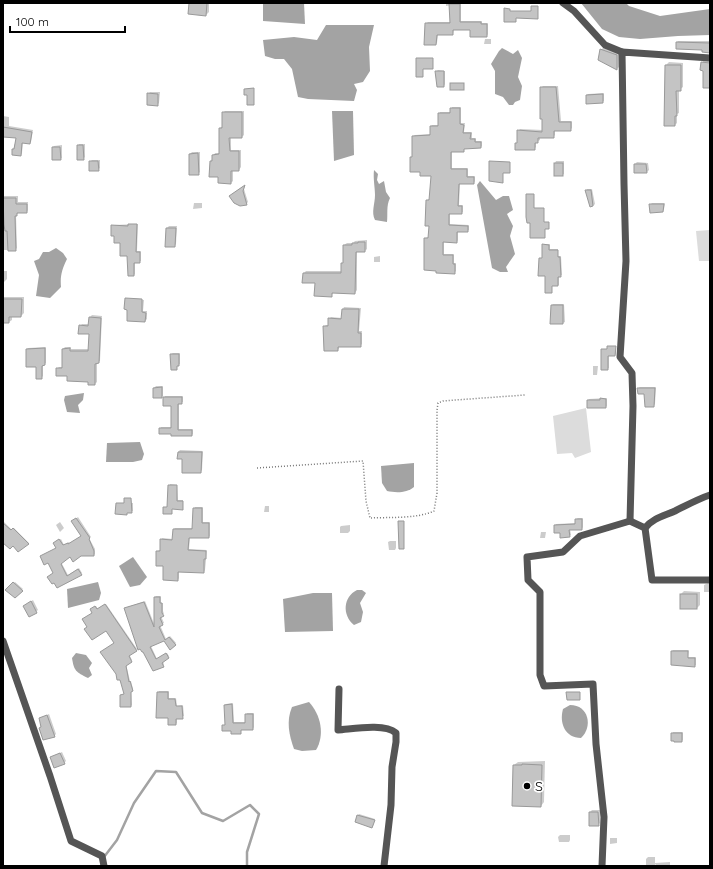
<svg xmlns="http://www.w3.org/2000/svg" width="713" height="869" font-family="Quicksand,sans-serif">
	<rect width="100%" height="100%" fill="#fff"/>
	<g fill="#dcdcdc">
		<polygon points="710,230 710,261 699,261 696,231"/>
		<polygon points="586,408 591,452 575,458 572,453 557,454 553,416"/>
	</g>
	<g fill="#a3a3a3">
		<polygon points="263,3 304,3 305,24 263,21"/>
		<polygon points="581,3 626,3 629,6 660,16 710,9 710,35 678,36 640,39 619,37 602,29"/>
		<polygon points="326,25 374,25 369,47 370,71 363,82 354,84 357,90 354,101 308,99 298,97 292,69 284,59 275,59 265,56 263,40 294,37 317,40"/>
		<polygon points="502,48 513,54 518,50 522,58 518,77 522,86 520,100 515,102 513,105 509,105 503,97 495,94 495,71 491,64 499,51"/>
		<polygon points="332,111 353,111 354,155 334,161"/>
		<path d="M374,170l4,4 -1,6 2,4 5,-3 2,11 4,6c-4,8 -2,16 -3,24l-12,-2c-4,-8 0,-16 0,-25 0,-8 -2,-16 -1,-25z"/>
		<polygon points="480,181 496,200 503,196 509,196 513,210 507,214 513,226 510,236 515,254 506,267 508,272 500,272 492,268 477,185"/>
		<path d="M56,248l7,5 4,6c-5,10 -7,17 -6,28l-11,11 -14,-2 3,-21 -5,-14 5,-2 4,-7h6z"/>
		<polygon points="84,393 83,400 78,405 80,413 67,412 64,400 65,396"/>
		<polygon points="140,442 144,454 142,460 133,462 106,462 107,443"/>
		<path d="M414,463v24c-7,6 -18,6 -27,4l-5,-8 -1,-17z"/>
		<polygon points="133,557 147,577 140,585 130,587 119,566"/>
		<polygon points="98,582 101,593 99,600 68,608 67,589"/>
		<path d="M357,590h5l4,3 -6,10 3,9 -2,10 -7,3c-12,-10 -11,-28 3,-35z"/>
		<polygon points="313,593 332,593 333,631 285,632 283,599"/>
		<path d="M76,653l10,2 6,8 -3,5 3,7 -4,3c-12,-6 -14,-7 -16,-20z"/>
		<path d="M309,702c12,13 16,33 7,48l-14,1 -8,-2c-5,-14 -8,-28 -2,-42z"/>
		<path d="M570,705c19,0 23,22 11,33 -16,0 -22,-15 -18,-29z"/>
	</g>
	<g fill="#0003">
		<polygon points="190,3 209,3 209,12 206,15"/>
		<polygon points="446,3 461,3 461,21 482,21 482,23 488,23 488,34 487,36 471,29 454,29 453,34 438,34 437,43 436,44 426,24 428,22 451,22 451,5 446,6"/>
		<polygon points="485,39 491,39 491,44 484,44"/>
		<polygon points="678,41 710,41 710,52 677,42"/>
		<polygon points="604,47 619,53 620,66 617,69 599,59 601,50"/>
		<polygon points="703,61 710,61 710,87 702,63"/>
		<polygon points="669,62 683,63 683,87 679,90 679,113 677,114 677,123 675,125 666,65"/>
		<polygon points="438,70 445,71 445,84 444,86 436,72"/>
		<polygon points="543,86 558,86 561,121 572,121 572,128 570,130 555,130 555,135 553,137 540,137 540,140 536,142 536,147 534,149 516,144 518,142 518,131 520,129 543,130 541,88"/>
		<polygon points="150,92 160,92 159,103 157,105 148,94"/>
		<polygon points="604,93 604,101 602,102 587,95 588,94"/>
		<polygon points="452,107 461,107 461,123 465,123 464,132 472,132 472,138 476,138 476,141 482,141 482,146 481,147 465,148 463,151 452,151 452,168 468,168 468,176 475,176 475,181 474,183 460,183 459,205 463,205 463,212 461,213 450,213 450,224 469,225 469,230 467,231 458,231 458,240 457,242 444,241 444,254 454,254 454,263 456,263 456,271 454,273 437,270 425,238 429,237 430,225 427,200 430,199 432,175 421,171 411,158 412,156 413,137 415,135 431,134 431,126 432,125 439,125 439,114 440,112 451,112"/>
		<polygon points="225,111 244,111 244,135 242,137 231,137 231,150 241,150 241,167 239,170 233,170 233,181 231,183 219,176 211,161 215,153 220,153 220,128 223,126 223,113"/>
		<polygon points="3,116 9,117 9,126 33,130 31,142 29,143 23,142 22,153 21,155 13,150 17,137 3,136 3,148"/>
		<polygon points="79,144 85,144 85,157 83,159 78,146"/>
		<polygon points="62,145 62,158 60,159 53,147 54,146"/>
		<polygon points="192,152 200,152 200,172 198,174 190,154"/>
		<polygon points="92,160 100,160 100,168 98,170 90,162"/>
		<polygon points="556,161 564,161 564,174 562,175 555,163"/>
		<polygon points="637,162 648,163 649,170 647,172 635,172 635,164"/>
		<polygon points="245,185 244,189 248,202 246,204 232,194"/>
		<polygon points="587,189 592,189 595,204 593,206 590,206 586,191"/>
		<polygon points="3,196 18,196 18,202 28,202 28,210 27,212 19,212 16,215 17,248 15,250 3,250"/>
		<polygon points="194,203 202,203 202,208 193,209"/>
		<polygon points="652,203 665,203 664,209 663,211 650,205"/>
		<polygon points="138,224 137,251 141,251 141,261 135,262 135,274 134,275 128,255 115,235 112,226 114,225"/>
		<polygon points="169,226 177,226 176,244 174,246 167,228"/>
		<polygon points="367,240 367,249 365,251 357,251 357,290 355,293 334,292 331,296 304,273 306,271 342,271 344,262 344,245 347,243 353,243 355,241"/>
		<polygon points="544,244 550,244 550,249 558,249 558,256 561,256 562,275 559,276 559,285 552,285 552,291 540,259 543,258"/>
		<polygon points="380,256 380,262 374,262 374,257"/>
		<polygon points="3,271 7,271 7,279 4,282 3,282"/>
		<polygon points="3,297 24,297 24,313 21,316 12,316 12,320 9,322 3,322"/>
		<polygon points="126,299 144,300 143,311 147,311 147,319 145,321"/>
		<polygon points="553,304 564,304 565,322 563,323 551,323 552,305"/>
		<polygon points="344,307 361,308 359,331 362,331 362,344 360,346 339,346 339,349 337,350 324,327 326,325 329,325 329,319 331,317 342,318 343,309"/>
		<polygon points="92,315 102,316 100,361 97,362 97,382 95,384 89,381 68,375 57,369 59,367 63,367 63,349 65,347 71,347 71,349 89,349 91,333 80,326 82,324 89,324 90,317"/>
		<polygon points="609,346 616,346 616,354 615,355 609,355 609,368 607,369 602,350 608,349"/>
		<polygon points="46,347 46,363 43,365 43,376 41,378 37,366 27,349 28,348"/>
		<polygon points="173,353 180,353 180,364 178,365 176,369 171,354"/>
		<polygon points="593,366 598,366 597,375 593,375"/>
		<polygon points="156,386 163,386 163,396 162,397 154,388"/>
		<polygon points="640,387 656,387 655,404 653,406 645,393 639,393 638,388"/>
		<polygon points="165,396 183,396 183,402 179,403 179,429 193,429 193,434 192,435 172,433 160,429 161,427 172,427 172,405 164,398"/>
		<polygon points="607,398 607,406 606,407 588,400 589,399"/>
		<polygon points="180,450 203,451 202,470 200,472 183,458 178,452"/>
		<polygon points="170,484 177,485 178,500 183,500 183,508 168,507"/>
		<polygon points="126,498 131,498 131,503 133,503 133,511 127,512 127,514 117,503 125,503"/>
		<polygon points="265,506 269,506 269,512 264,512"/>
		<polygon points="195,507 203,507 203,522 210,522 210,536 209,537 190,537 189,549 207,550 205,570 204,572 179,571 179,578 178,580 164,565 157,565 157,551 161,550 161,540 162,538 173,539 174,529 175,528 193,528 194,509"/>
		<polygon points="78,517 91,537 89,538 95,549 95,554 94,555 71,556 61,562 68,575 79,568 82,573 66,583 54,573 57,548 55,542 61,539 64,545 69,542 70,544 82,536 73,521"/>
		<polygon points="578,518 583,518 583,527 582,529 570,529 571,535 569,536 561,532 555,526 556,524 576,523 576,519"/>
		<polygon points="4,522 12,530 14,528 29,543 19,550 14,544 4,542 3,544"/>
		<polygon points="60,522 64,528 60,532 56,525"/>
		<polygon points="350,525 350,531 348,533 340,533 340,527 341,526"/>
		<polygon points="541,532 546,532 545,538 540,538"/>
		<polygon points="390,541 396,541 396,548 395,550 389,550 388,542"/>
		<polygon points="15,582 23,589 15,597 7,590"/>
		<polygon points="710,583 710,592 704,592 704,585 706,584"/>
		<polygon points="684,591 700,592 700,605 697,608 681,594"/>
		<polygon points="156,596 161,596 161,603 163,603 163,611 164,614 161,616 164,623 160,625 166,639 170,636 176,643 170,649 164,640 151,646 157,659 167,653 169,656 163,661 164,665 163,666 153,670 125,608 145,601 155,626 155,597"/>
		<polygon points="33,600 38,610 30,616 24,606"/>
		<polygon points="106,604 137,649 129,654 132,660 126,664 130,681 131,681 133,689 131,690 132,705 131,706 121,695 125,694 115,643 106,629 88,627 93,613 92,609 96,606 98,609"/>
		<polygon points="673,650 689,650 688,657 696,657 696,665 694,666 672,651"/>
		<polygon points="159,691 169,691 169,698 176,698 177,706 183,705 184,716 177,718 177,723 176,724 169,724 169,717 158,693"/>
		<polygon points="233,703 234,722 246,722 246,715 247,713 254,713 254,727 253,729 242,729 240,733 223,726 226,724 225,705 226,704"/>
		<polygon points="49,714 56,734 54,736 42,726 40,718"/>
		<polygon points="673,732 683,732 683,740 682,741 672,734"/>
		<polygon points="62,752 66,761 64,763 51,757"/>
		<polygon points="545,761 544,802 541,806 514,765 518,762"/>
		<polygon points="592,810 600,810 600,823 598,825 590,812"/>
		<polygon points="359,814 375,819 373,826 372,827 358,815"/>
		<polygon points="560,835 570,835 570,840 569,842 559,842 558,837"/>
		<polygon points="610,838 617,838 617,843 610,844"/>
		<polygon points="648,857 655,857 655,863 670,862 670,866 656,866 656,864 654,866 646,866 646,859"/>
	</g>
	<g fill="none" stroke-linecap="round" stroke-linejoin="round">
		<polyline stroke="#a3a3a3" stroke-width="2.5" points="104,857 117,840 134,803 156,771 176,772 202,813 223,821 250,805 259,814 247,852 247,866"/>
	</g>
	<g fill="#c4c4c4" stroke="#999">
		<polygon points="189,3 207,3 206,16 188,14"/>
		<polygon points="449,4 460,4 460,22 481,22 481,24 487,24 487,37 470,37 470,30 453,30 453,35 437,35 436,45 424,45 425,23 450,23"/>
		<polygon points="531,6 538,6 538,19 516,18 516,22 504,22 504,8 510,9 510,11 531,11"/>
		<polygon points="676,42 710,43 710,53 702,52 702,50 676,49"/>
		<polygon points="600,49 617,55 617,70 598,60"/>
		<polygon points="416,58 433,58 433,69 423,69 423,77 416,77"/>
		<polygon points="701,62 710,63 710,88 703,88 703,71 700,70"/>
		<polygon points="665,65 681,65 681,91 676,91 677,116 675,116 675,126 664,126"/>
		<polygon points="435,71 444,71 444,87 437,87"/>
		<rect x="450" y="83" width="14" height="7"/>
		<polygon points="540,87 556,87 559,122 571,122 571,131 554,131 554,138 538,138 538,143 535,143 535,150 515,150 515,143 517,143 517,130 542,132 542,119 540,119"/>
		<polygon points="254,88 254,105 247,105 247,95 244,95 244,89"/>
		<polygon points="147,93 158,94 158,106 147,105"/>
		<polygon points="603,94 603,103 586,104 586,95"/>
		<polygon points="450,108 460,108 460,124 464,125 463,133 471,133 470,139 475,139 475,142 481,142 481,148 464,149 464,152 451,152 451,169 467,169 467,177 474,177 474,184 459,184 458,206 462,206 462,214 449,214 449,225 468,226 468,232 457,232 457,243 443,242 443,255 453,255 453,264 455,264 455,274 436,273 436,271 424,270 424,238 428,238 429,226 425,226 426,200 429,200 431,176 420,176 420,172 410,172 410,157 412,157 412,136 430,135 430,126 438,126 438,113 450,113"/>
		<polygon points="222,112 242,112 242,138 229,138 230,151 239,151 239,171 231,171 231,184 218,183 218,177 209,177 210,161 212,161 212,155 219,154 219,128 222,128"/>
		<polygon points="3,127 32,132 30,144 22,143 21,156 12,155 12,149 14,149 16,138 3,137"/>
		<polygon points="77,145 83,145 84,160 77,160"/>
		<polygon points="52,147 60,147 61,160 52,160"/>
		<polygon points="198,153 199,175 189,175 189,154"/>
		<polygon points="89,161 98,161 99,171 89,171"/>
		<polygon points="489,161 510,162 510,173 503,173 503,183 489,181"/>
		<rect x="554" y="163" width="9" height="13"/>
		<polygon points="634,164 646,164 647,173 634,173"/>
		<polygon points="245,185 243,191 247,205 240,206 234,203 229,196"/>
		<polygon points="585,190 591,190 593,206 590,207"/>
		<polygon points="526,194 534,194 534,208 544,208 544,222 549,222 549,229 545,229 545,238 530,238 530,223 527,223 526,217"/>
		<polygon points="3,198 16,198 16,204 27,204 27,213 17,213 17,216 15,216 16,251 8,251 7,231 5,231 4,225"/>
		<polygon points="649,204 664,204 663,212 650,213"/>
		<polygon points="128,224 137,224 136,252 140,252 140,263 134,263 134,276 128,276 127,256 120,256 120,243 114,243 114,236 111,236 111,225 128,226"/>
		<polygon points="166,228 176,228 175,247 165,247"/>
		<polygon points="358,242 365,242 365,252 356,252 355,294 332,293 332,297 314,296 315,283 302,283 303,273 341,273 341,263 343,263 343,245 352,245 352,243 358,243"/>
		<polygon points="542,244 549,245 549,250 558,250 558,257 560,257 561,277 558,277 558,286 552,286 552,293 545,293 545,276 538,276 539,258 542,258"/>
		<polygon points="125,298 142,299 142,312 146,313 145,322 127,321 127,310 124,309"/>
		<polygon points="3,299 22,299 21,317 9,317 9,323 3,323"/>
		<polygon points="551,305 563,305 563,324 550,324"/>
		<polygon points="342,309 359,309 358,333 361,333 361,347 338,347 338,351 324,351 323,326 328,326 328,318 341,319"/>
		<polygon points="89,317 101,318 99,363 95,364 95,385 88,385 88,382 67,381 67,376 56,376 56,368 62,368 62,349 70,348 70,351 88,351 89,334 78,334 79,325 88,326"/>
		<polygon points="607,346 616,346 615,356 608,356 608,370 601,370 601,349 607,349"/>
		<polygon points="45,348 45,365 42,366 42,379 36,379 36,367 26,367 26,349"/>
		<polygon points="170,354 179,354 179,366 177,366 177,370 171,370"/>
		<polygon points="162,387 162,398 153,398 153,388"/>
		<polygon points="637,388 655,388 654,407 645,407 644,394 638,394"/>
		<polygon points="163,397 182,397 182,404 178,404 178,430 192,430 192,436 171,436 171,434 159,434 159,428 171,428 171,406 163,406"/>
		<polygon points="600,398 606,399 606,408 587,408 587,400 600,400"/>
		<polygon points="178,452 202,452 201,473 182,473 182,459 177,459"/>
		<polygon points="168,485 177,485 177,501 183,501 183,510 172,509 172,514 163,514 163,507 167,507"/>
		<polygon points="124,498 131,498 132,513 127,513 127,515 115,514 116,503 124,503"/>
		<polygon points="193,508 202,508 202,523 209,523 209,538 189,538 188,550 206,551 206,559 204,559 204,573 178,572 178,581 163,580 163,566 156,566 156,551 160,551 160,539 172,540 173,529 192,529"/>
		<polygon points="76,518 90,538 89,539 94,551 94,556 81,556 73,562 70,557 61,564 67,576 78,569 82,575 57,588 54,583 52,584 47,577 53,573 48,563 44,565 40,556 56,548 53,543 59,539 63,545 68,543 68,544 81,536 71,521"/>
		<polygon points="575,519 582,519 582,530 569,530 570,537 560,538 560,533 554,533 554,525 575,524"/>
		<polygon points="398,521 404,521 404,549 399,549"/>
		<polygon points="3,523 11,530 13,528 29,544 18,552 13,546 10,549 3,543"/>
		<polygon points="13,582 23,591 15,598 5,590"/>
		<rect x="680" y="594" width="17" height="15"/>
		<polygon points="154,597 160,597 160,603 162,603 162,613 164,616 160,618 163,625 159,627 165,640 169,637 176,645 170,650 164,641 150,647 156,659 166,653 169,658 162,663 164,667 153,671 143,652 142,652 140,649 138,650 124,608 144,602 154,627"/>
		<polygon points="31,601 37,613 29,617 23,606"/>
		<polygon points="105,604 137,651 129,656 132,662 126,666 129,682 130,681 133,691 131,692 131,707 120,707 120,695 124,694 120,680 117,680 116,674 100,652 114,643 106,631 92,640 84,629 87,627 82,619 92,613 90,609 95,606 97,609"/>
		<polygon points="671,651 688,651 688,658 695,658 695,667 671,665"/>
		<polygon points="157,692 168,692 168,699 175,699 176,706 182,706 183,719 176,719 176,725 168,725 168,718 156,718"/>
		<polygon points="566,692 580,692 580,700 567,700"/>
		<polygon points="232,704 233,723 245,723 245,714 253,714 253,730 241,730 241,734 231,734 231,731 222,731 222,725 225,725 224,705"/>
		<polygon points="47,715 55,737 43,740 39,728 41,727 39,718"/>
		<polygon points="671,733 682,733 682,742 674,742 674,741 671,741"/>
		<polygon points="60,753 65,764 54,768 50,757"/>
		<polygon points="522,764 542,765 541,807 512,806 513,765 522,765"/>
		<polygon points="589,812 598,812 599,826 589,826"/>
		<polygon points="357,815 375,820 372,828 355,822"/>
	</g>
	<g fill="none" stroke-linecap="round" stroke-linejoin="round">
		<path stroke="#777" stroke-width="1.5" stroke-dasharray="1 2" stroke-linecap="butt" d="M257,468l106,-7 3,40 4,17c19,-1 47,1 64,-7l3,-18v-83l1,-7 5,-2 26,-2 56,-4"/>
		<g stroke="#555" stroke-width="7">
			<polyline points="563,3 574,11 605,45 622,52"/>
			<polyline points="630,521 633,406 632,373 620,357 626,261 624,184 622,52 710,58"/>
			<path d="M645,528c8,-10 19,-12 30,-17 12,-6 23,-12 35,-16"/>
			<polyline points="3,641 50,776 71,841 102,856 104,866"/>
			<path d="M339,689l-1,41c15,-1 46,-7 58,3v9l-4,25 -1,38 -7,61"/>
			<polyline points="602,866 604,817 596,744 593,684 544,686 540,675 540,592 528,580 527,557 563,552 580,536 630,521 645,528 652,580 710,580"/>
		</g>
	</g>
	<circle fill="#000" stroke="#fff" stroke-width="1.5" cx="527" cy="786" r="4"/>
	<g text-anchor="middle" stroke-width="3.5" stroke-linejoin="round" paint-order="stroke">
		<g font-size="14" fill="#000" stroke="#fff" text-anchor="start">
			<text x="535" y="791">S</text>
		</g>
	</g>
	<rect width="713" height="869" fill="none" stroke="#000000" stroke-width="8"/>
	<path d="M10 26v6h115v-6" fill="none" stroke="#000000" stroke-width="2"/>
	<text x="16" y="26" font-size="12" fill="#000000" stroke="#ffffff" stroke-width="3" paint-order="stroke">100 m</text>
</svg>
